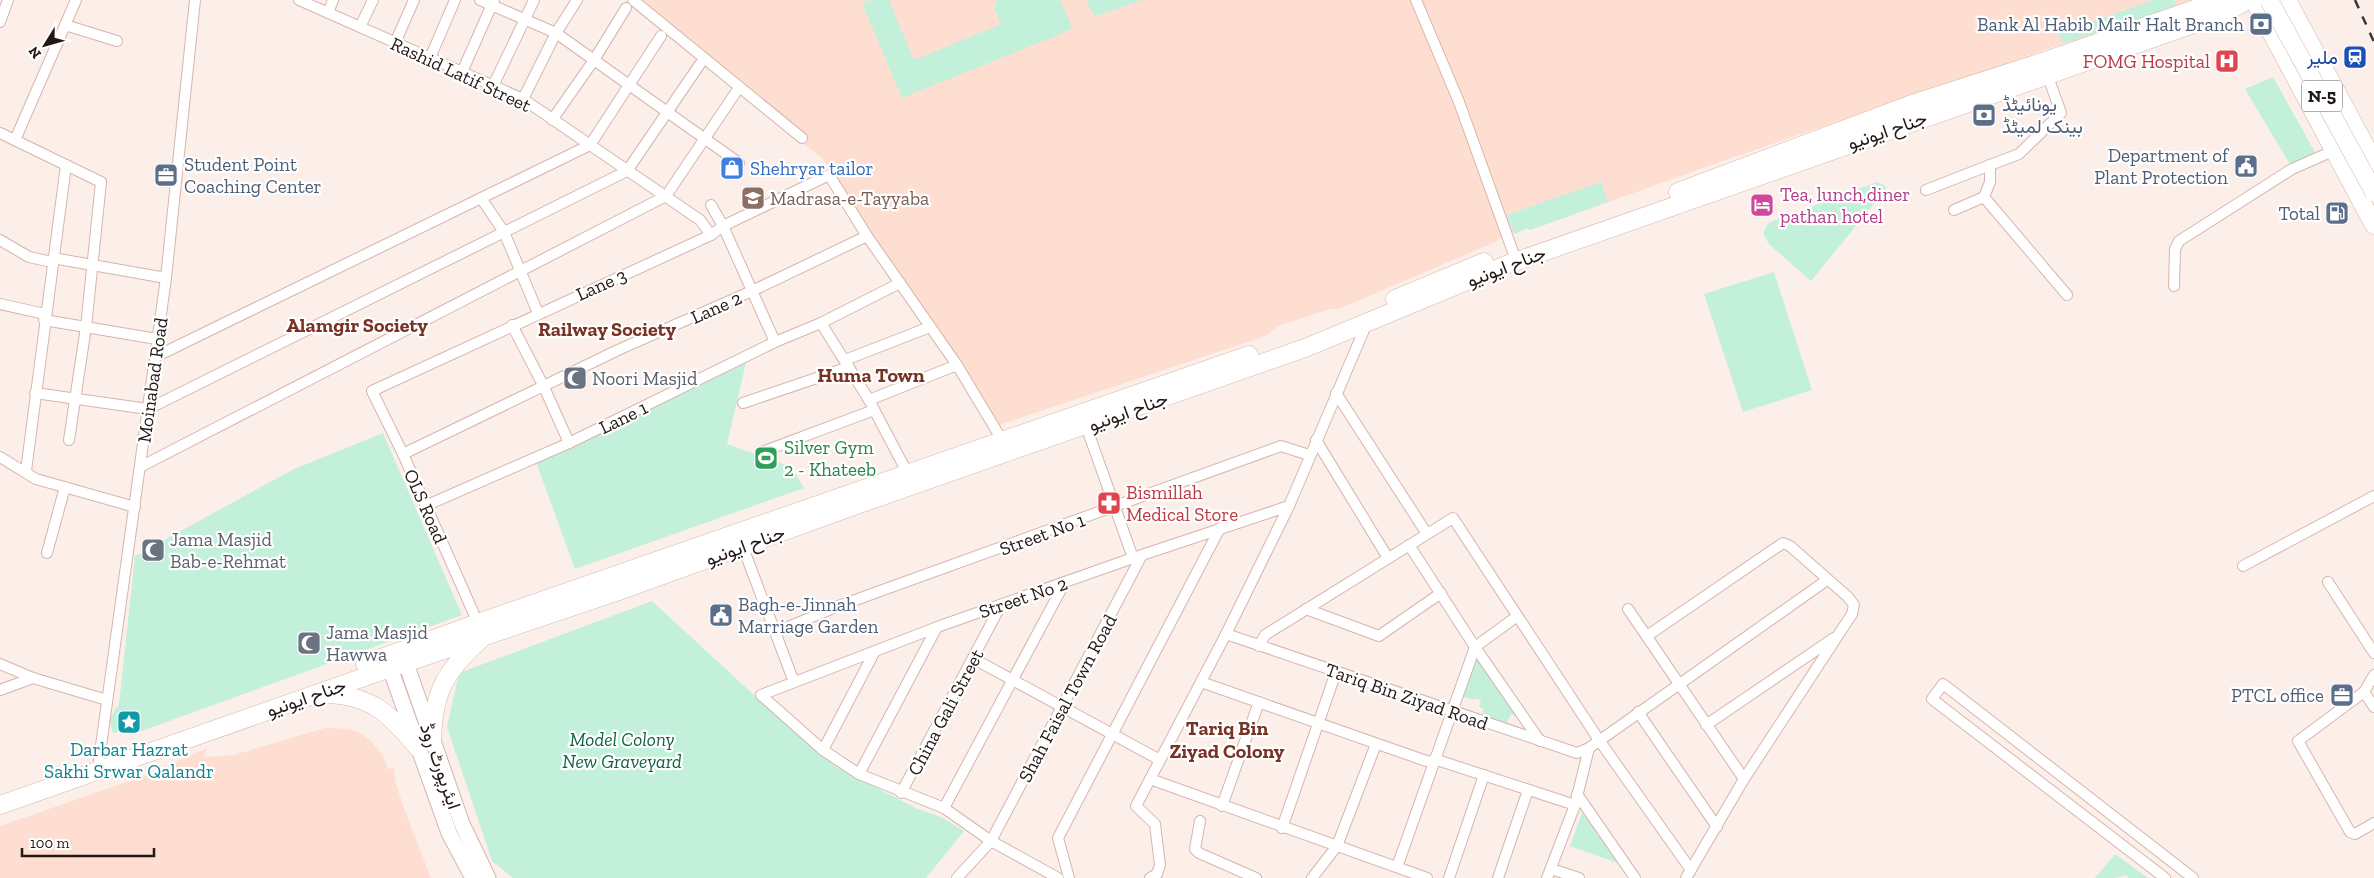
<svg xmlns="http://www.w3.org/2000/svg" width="2374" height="878" font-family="'Zilla Slab',Vazirmatn,serif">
	<rect width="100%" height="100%" fill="#fcefea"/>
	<g fill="#feded1">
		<polygon points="626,0 2193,0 2178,8 2050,48 1723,161 1530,230 1527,228 1502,237 1495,242 1339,309 1330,309 1281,325 1263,337 999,425 823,159"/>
		<polygon points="325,728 348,729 361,733 372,742 382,754 388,769 394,768 395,781 405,811 431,878 0,878 0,826 144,776 207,748 203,757 234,755"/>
	</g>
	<g fill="#c3f0da">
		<polygon points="870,0 889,0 914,60 1001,24 994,8 997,0 1060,0 1073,29 902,98 862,3"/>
		<polygon points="1086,0 1142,0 1094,17"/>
		<polygon points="2153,0 2174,0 2177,7 2064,43 2058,34"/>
		<polygon points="2273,77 2316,154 2291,166 2245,89"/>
		<polygon points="1601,182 1608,202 1530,230 1527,228 1515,234 1506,215"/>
		<polygon points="1877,182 1884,185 1887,188 1811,281 1769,244 1763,234 1768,223"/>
		<polygon points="1774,272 1812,390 1743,412 1704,294"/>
		<polygon points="746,363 727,444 791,467 804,488 575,569 536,462"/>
		<polygon points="383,433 462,615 139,732 138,727 113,733 109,719 119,704 135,556 292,470"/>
		<polygon points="652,601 805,742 838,768 918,809 941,817 964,831 926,878 513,878 492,861 447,727 459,673"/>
		<polygon points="1477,657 1521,719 1511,714 1507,723 1482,714 1484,709 1479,707 1481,700 1476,698 1475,700 1463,697"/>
		<polygon points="1582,813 1623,865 1570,846"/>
		<polygon points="2115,854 2148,878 2128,878 2127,875 2114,878 2095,878"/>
	</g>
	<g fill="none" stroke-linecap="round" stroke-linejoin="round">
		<g stroke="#d5b6aa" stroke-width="12">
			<g id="minor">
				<polyline points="299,0 523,99 700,220 711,235"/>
				<polyline points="480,0 556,33 739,163"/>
				<polyline points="633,0 802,138"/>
				<polyline points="1416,0 1459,102 1513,252"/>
				<polyline points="328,13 333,0"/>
				<polyline points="0,22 8,0"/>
				<polyline points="65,25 117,41"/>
				<polyline points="360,27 373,0"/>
				<polyline points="395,43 414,0"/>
				<polyline points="430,58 455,0"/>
				<polyline points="462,72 494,0"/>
				<polyline points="2047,74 2061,113 2019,154 1990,165 1990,182 1984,197 2067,295"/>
				<polyline points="493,86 534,0"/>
				<polyline points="523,99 556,33 577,0"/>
				<polyline points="552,120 594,60 626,8"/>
				<polyline points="0,133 101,182 86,327 69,440"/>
				<polyline points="15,140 76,0"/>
				<polyline points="1926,190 1990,165"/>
				<polyline points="481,198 504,232 538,313"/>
				<polyline points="711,205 723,226 775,342"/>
				<polyline points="1954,210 1984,197"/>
				<polyline points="0,240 29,257 52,262"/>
				<polyline points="53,258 166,278"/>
				<polyline points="2174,286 2175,249 2179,241 2292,169 2333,151"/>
				<polyline points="0,304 45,314"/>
				<polyline points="44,320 157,339"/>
				<polyline points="821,323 869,400 908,474"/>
				<polyline points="512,325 544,387 569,443"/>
				<polyline points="155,357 590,145 661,36"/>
				<polyline points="845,360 930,327"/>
				<polyline points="35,393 148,409 627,171 700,64"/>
				<polyline points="1336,393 1427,534"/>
				<polyline points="869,400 957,365"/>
				<polyline points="743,403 849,367"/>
				<polyline points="1086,426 1133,558"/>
				<polyline points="1316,440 1388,558"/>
				<polyline points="762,452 874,410"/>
				<polyline points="403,454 618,350 752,291 867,236"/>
				<polyline points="0,457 36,479 135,507"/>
				<polyline points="140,467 666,196 736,92"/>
				<polyline points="26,471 66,165"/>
				<polyline points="425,506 569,443 775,342 821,323 900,283"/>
				<polyline points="742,545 794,682"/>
				<polyline points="1409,545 1475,647 1540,741"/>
				<polyline points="47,553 65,487"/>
				<polyline points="2243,566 2374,496"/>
				<polyline points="2328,582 2374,653"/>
				<polyline points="1306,609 1379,636 1441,593"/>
				<polyline points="1628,609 1744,779 1686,878"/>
				<polyline points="478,623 403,454 372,391 711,235 723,226 829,175 867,236 957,365 1002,440"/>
				<polyline points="776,632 836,607 1281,446 1309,455"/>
				<polyline points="1226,634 1577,753 1589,748"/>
				<polyline points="1647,636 1783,543 1790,546 1848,597 1854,605 1852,614 1744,779"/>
				<polyline points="1259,646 1265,635 1453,518 1599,740 1691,870"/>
				<polyline points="974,659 1160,760"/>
				<polyline points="0,664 33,678 107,700"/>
				<polyline points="2374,675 2364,692 2298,741 2350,832 2355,834 2374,823"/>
				<polyline points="1201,682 1432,763"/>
				<polyline points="0,690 33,678"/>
				<polyline points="2364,692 2374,707"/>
				<polyline points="1638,712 1717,827"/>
				<polyline points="1706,725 1834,638"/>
				<polyline points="823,750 875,651"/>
				<polyline points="1434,759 1575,805"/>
				<polyline points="99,760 166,278 195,0"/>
				<polyline points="859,774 937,627"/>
				<polyline points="1150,779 1427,878"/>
				<polyline points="901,793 1001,605"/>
				<polyline points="1577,794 1635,878"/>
				<polyline points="1222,806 1259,702"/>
				<polyline points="944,808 1065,582"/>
				<polyline points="1200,821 1195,849 1199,853 1256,878"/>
				<polyline points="1282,828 1336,672"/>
				<polyline points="1397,867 1475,647 1516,617"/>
				<polyline points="1551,869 1579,878"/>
				<polyline points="957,878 991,841 1142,555"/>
				<polyline points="1058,878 991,841 944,808 859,774 823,750 761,695 940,626 1133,558 1289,506"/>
				<polyline points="1069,878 1058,838 1220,528"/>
				<polyline points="1150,878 1157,874 1160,865 1155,824 1136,806 1226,634 1289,506 1367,323"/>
				<polyline points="1312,878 1337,846 1376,744"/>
				<polyline points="1449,878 1484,775"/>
				<polyline points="1498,878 1528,790"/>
				<polyline points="1547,878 1575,805 1589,748 1827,580"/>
				<polyline points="2165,878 1932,699 1943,684 2193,878"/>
			</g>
		</g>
		<g stroke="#d5b6aa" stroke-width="17">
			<g id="secondary">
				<polyline points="402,652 462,824 488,878"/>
				<polyline points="390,668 449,833 473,878"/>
			</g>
		</g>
		<g stroke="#d5b6aa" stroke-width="19">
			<g id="trunk">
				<polyline points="2254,0 2374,225"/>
				<polyline points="2287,0 2374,162"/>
				<polyline points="1678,192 1915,103 2042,62 2221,0"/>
				<polyline points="1395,299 1484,262"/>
				<polyline points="365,664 478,623 1249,355"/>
				<path d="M325,694c46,1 64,19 92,53"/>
				<path d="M432,742c1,-48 12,-70 48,-102"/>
				<polyline points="0,805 390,668 616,592 848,508 1305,348 1506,265 2225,13 2248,0"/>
			</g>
		</g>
		<use href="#minor" stroke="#fff" stroke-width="10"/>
		<use href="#secondary" stroke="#fff" stroke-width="15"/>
		<use href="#trunk" stroke="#fff" stroke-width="18"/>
		<polyline stroke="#3e332f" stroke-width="2.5" stroke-dasharray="9 9" stroke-linecap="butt" points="2355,0 2374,42"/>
		<g stroke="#d5b6aa" stroke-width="19" stroke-linecap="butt">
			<polyline id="trunk-bridge" points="2269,0 2374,192"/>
		</g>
		<use href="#trunk-bridge" stroke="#fff" stroke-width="18"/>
	</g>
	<defs>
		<g id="bank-square" transform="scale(1.25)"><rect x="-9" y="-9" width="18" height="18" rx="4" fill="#5c6f8a" stroke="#fff"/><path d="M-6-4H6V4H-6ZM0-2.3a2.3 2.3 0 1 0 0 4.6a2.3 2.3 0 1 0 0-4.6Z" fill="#fff"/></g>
		<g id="station-square" transform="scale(1.25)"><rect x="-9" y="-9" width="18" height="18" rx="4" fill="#1a4fb4" stroke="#fff"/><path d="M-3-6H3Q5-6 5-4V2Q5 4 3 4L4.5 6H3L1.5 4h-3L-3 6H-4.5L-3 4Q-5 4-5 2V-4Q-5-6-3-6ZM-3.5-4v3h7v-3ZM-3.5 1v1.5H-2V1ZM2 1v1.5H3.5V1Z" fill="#fff"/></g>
		<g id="hospital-square" transform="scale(1.25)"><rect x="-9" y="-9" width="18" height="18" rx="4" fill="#e0444e" stroke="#fff"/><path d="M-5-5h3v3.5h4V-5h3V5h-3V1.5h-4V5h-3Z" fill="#fff"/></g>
		<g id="civic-square" transform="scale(1.25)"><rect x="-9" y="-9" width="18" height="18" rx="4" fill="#5c6f8a" stroke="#fff"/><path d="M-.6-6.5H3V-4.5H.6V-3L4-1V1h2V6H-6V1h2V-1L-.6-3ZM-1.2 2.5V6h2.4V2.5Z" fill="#fff"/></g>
		<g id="shop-square" transform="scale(1.25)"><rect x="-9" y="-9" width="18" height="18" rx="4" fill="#3f7fe0" stroke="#fff"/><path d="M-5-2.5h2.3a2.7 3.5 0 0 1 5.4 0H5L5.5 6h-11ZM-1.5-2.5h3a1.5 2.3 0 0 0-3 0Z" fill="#fff"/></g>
		<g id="office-square" transform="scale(1.25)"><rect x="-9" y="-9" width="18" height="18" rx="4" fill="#5c6f8a" stroke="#fff"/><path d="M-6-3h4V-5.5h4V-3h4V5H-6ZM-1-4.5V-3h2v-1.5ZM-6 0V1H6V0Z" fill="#fff"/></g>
		<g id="university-square" transform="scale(1.25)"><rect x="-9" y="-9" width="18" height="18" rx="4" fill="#8d6e63" stroke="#fff"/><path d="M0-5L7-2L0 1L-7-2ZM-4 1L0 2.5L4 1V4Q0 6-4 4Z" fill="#fff"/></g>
		<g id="hotel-square" transform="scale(1.25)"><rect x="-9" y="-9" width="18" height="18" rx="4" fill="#d1479c" stroke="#fff"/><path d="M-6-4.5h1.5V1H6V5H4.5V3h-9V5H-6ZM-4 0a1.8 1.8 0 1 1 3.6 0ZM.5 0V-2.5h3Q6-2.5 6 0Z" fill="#fff"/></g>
		<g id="fuel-square" transform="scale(1.25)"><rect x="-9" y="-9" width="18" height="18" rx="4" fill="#5c6f8a" stroke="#fff"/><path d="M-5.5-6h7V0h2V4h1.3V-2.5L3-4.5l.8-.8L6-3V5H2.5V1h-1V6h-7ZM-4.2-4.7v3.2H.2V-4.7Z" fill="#fff"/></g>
		<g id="mosque-square" transform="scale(1.25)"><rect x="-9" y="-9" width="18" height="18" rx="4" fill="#6b7280" stroke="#fff"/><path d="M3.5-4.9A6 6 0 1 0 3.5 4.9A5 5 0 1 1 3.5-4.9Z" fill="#fff"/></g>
		<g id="stadium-square" transform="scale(1.25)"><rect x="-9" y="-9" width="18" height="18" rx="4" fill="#2e9e5b" stroke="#fff"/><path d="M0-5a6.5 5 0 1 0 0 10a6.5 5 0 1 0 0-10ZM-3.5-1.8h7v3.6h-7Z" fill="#fff"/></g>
		<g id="pharmacy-square" transform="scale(1.25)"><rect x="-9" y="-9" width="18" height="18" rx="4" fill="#e0444e" stroke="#fff"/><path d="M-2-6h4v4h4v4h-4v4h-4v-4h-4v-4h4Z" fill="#fff"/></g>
		<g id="sight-square" transform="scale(1.25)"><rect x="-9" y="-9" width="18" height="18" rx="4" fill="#0f9aa8" stroke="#fff"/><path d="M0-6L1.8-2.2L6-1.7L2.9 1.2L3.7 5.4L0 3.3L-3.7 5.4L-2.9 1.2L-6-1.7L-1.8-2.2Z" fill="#fff"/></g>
	</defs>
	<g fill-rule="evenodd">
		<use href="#bank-square" x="2261" y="24"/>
		<use href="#station-square" x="2355" y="57"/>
		<use href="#hospital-square" x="2227" y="61"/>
		<use href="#bank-square" x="1984" y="115"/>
		<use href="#civic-square" x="2246" y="166"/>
		<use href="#shop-square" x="732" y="168"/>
		<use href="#office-square" x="166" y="175"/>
		<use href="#university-square" x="753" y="198"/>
		<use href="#hotel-square" x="1762" y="205"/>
		<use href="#fuel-square" x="2337" y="213"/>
		<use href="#mosque-square" x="575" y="378"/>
		<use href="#stadium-square" x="766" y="458"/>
		<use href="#pharmacy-square" x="1109" y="503"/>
		<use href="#mosque-square" x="153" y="550"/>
		<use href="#civic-square" x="721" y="615"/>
		<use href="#mosque-square" x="309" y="643"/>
		<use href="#office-square" x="2342" y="695"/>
		<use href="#sight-square" x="129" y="722"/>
	</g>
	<g text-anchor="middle" stroke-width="4.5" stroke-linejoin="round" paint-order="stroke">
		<rect fill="#fff" stroke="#655d5a" stroke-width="1" x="2302" y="80.5" width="40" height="31" rx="4"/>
		<g font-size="18" font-weight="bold" fill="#231814">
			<text x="2322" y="102">N-5</text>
		</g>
		<g font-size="19" fill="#4e5e75" stroke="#fff" text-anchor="end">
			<text x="2244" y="31">Bank Al Habib Mailr Halt Branch</text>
			<text x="2002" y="111" text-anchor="start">یونائیٹڈ<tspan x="2002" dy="22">بینک لمیٹڈ</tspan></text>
			<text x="2228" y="162">Department of<tspan x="2228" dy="22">Plant Protection</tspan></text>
			<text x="184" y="171" text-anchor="start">Student Point<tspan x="184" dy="22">Coaching Center</tspan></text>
			<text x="2320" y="220">Total</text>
			<text x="738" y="611" text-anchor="start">Bagh-e-Jinnah<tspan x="738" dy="22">Marriage Garden</tspan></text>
			<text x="2324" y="702">PTCL office</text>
		</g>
		<g font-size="19" fill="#164399" stroke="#fff" text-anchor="end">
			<text x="2338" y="64">ملیر</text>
		</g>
		<g font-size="19" fill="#be3a42" stroke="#fff" text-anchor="end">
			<text x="2210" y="68">FOMG Hospital</text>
			<text x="1126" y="499" text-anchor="start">Bismillah<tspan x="1126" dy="22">Medical Store</tspan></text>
		</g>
		<g font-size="19" fill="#231814" stroke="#fff">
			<text transform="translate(461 74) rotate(25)" y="7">Rashid Latif Street</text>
			<text transform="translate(1887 130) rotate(-19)" y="7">جناح ایونیو</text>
			<text transform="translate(1506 266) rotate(-21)" y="7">جناح ایونیو</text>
			<text transform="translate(601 284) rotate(-24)" y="7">Lane 3</text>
			<text transform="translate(716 307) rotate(-24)" y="7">Lane 2</text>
			<text transform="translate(152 380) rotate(-82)" y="7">Moinabad Road</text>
			<text transform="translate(1128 411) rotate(-20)" y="7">جناح ایونیو</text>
			<text transform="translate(623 417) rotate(-26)" y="7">Lane 1</text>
			<text transform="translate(426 506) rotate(66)" y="7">OLS Road</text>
			<text transform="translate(1042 534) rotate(-20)" y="7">Street No 1</text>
			<text transform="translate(745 545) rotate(-20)" y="7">جناح ایونیو</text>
			<text transform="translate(1023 597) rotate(-19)" y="7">Street No 2</text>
			<text transform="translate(1407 696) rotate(19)" y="7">Tariq Bin Ziyad Road</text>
			<text transform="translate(306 697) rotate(-19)" y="7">جناح ایونیو</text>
			<text transform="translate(1067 698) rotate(-62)" y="7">Shah Faisal Town Road</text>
			<text transform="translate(945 712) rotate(-62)" y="7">China Gali Street</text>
			<text transform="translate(441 766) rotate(71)" y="7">ایئرپورٹ روڈ</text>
		</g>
		<g font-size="19" fill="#366cbe" stroke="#fff" text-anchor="start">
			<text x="750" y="175">Shehryar tailor</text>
		</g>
		<g font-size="19" fill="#b23c85" stroke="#fff" text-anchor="start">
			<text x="1780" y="201">Tea, lunch,diner<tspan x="1780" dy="22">pathan hotel</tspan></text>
		</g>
		<g font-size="19" fill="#785e54" stroke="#fff" text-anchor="start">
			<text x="770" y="205">Madrasa-e-Tayyaba</text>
		</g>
		<g font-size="19" fill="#5b616d" stroke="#fff" text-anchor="start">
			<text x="592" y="385">Noori Masjid</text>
			<text x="170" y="546">Jama Masjid<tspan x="170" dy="22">Bab-e-Rehmat</tspan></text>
			<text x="326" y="639">Jama Masjid<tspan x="326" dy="22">Hawwa</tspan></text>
		</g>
		<g font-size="19" fill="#27864d" stroke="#fff" text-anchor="start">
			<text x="784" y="454">Silver Gym<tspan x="784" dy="22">2 - Khateeb</tspan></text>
		</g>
		<g font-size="19" font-style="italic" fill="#116246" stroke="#fff">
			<text x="622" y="746">Model Colony<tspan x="622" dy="22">New Graveyard</tspan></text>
		</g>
		<g font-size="19" fill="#0d838f" stroke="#fff">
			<text x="129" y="756">Darbar Hazrat<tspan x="129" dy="22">Sakhi Srwar Qalandr</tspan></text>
		</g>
		<g font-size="20" font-weight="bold" fill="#783324" stroke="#fff">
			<text x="357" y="332">Alamgir Society</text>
			<text x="607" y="336">Railway Society</text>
			<text x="871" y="382">Huma Town</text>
			<text x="1227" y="735">Tariq Bin<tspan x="1227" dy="23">Ziyad Colony</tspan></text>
		</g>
	</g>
	<g transform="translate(45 45) rotate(233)" stroke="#ffffff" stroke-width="4" paint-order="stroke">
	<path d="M0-4L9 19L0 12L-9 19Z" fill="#231814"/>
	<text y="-8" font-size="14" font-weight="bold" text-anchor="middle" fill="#231814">N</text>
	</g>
	<path d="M22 848v8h132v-8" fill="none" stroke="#231814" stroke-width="2.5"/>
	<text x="30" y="848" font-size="15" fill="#231814" stroke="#ffffff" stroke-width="4" paint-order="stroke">100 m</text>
</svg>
